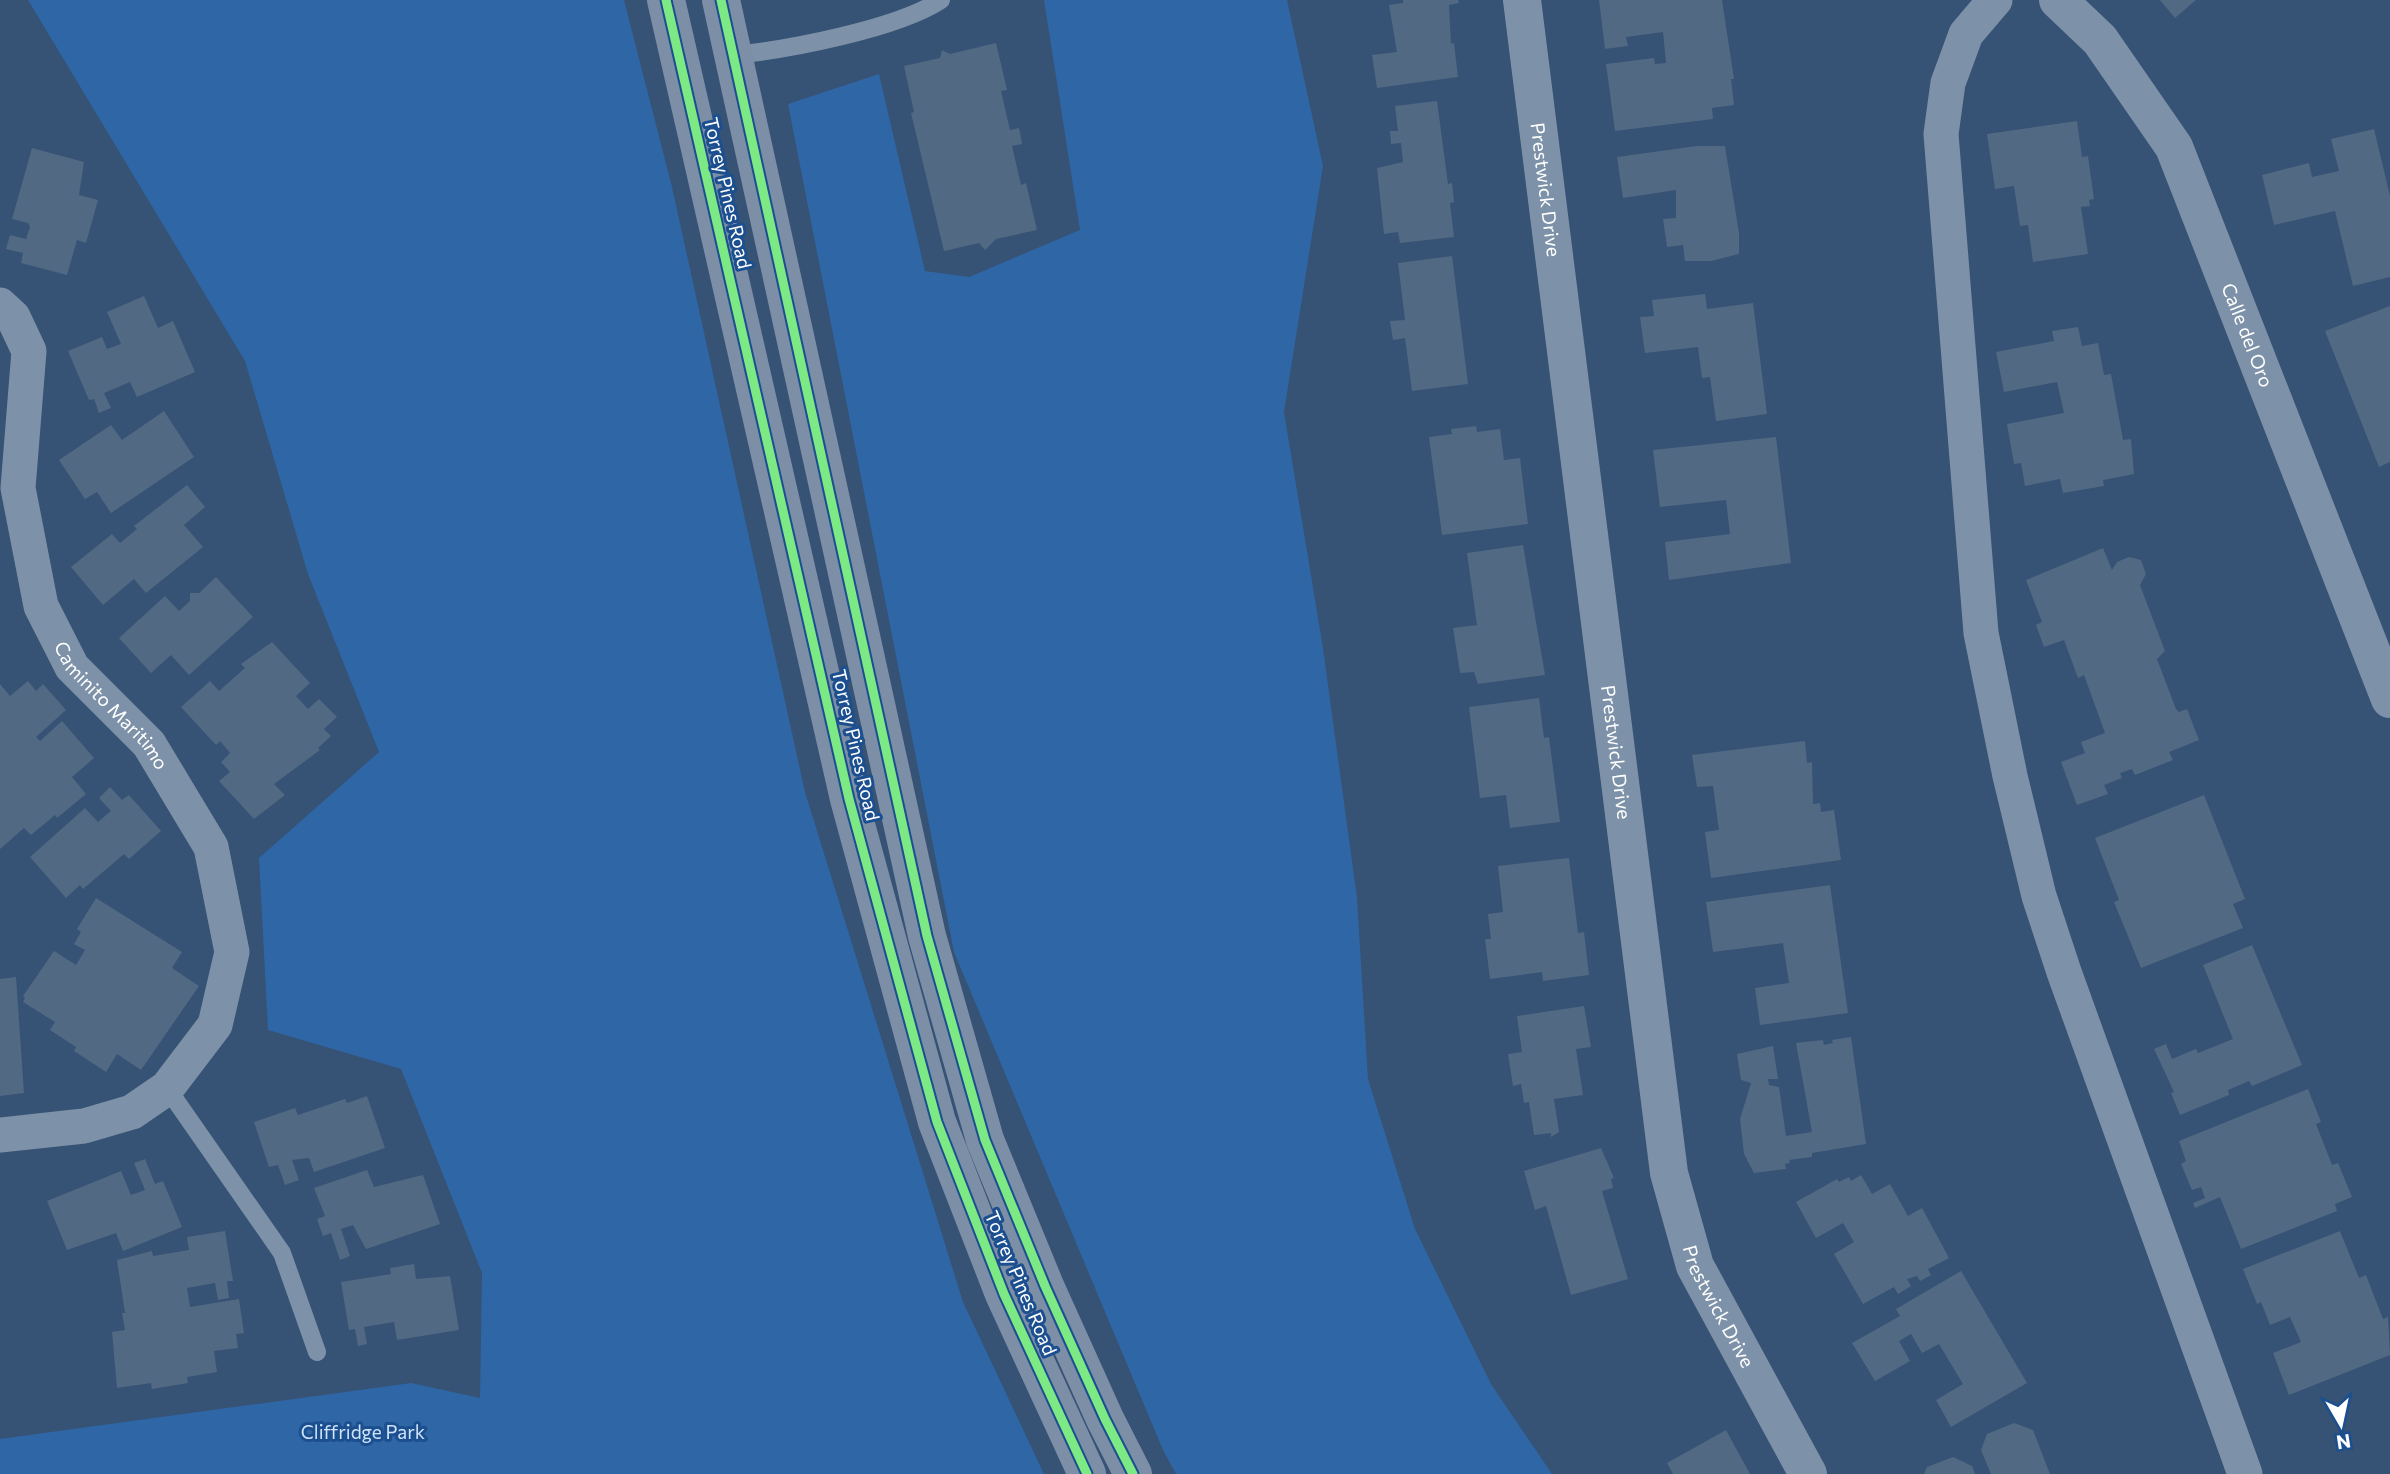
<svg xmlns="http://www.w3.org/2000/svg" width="2390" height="1474" font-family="Commissioner,sans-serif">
	<rect width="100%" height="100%" fill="#365274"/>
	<g fill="#2f66a5">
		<polygon points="28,0 624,0 672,187 805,792 963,1302 1044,1474 0,1474 0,1439 411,1383 480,1398 482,1273 401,1069 268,1030 259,858 379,752 308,574 245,361"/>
		<polygon points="1044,0 1287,0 1323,166 1284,412 1323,648 1357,898 1368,1079 1415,1229 1491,1384 1552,1474 1176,1474 1163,1450 954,952 788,104 879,74 925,271 969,277 1080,230"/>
	</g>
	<g fill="#526984">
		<polygon points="1403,0 1458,0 1459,3 1449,5 1451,44 1454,43 1458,77 1377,88 1372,55 1397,52 1389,5 1403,3"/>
		<polygon points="1599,0 1722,0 1734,79 1731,79 1734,105 1712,108 1713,119 1615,131 1606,64 1654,58 1655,64 1666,63 1663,32 1626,37 1628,46 1605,49"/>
		<polygon points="2160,0 2196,0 2175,18"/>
		<polygon points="996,43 1007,90 1001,91 1010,130 1019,128 1022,144 1012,146 1021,185 1026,183 1037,230 996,239 985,250 979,243 944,251 911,113 914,112 904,66 940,58 942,50 950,54"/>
		<polygon points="1437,101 1448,184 1452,183 1454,202 1450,203 1454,237 1400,243 1398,232 1384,234 1377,168 1403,162 1401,143 1391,144 1390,131 1398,131 1395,106"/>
		<polygon points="2077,121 2082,157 2088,156 2094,199 2089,200 2090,206 2081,207 2088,254 2033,262 2028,225 2020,226 2014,186 1995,189 1987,134"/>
		<polygon points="2374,129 2390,196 2390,277 2353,286 2335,211 2274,225 2262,175 2309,163 2312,177 2339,171 2331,139"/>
		<polygon points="1697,146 1725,146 1739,233 1739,254 1711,261 1685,261 1683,245 1667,247 1663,219 1676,218 1676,190 1623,198 1617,157"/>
		<polygon points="32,148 84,162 79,195 98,200 86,243 77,240 67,275 21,263 23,253 6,249 10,235 26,239 30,227 28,223 12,219"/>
		<polygon points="1452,256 1468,384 1412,391 1405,338 1393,340 1390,321 1405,320 1398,263"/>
		<polygon points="1705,294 1707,309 1753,303 1767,414 1716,421 1710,377 1702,378 1698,347 1645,353 1640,317 1654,316 1652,300"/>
		<polygon points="144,296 158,328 173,321 195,372 137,397 130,382 104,393 111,408 99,413 94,399 89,400 68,351 102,337 107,349 121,344 107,312"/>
		<polygon points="2390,306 2390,462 2379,467 2325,331"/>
		<polygon points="2078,327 2082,346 2098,343 2104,375 2111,374 2123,440 2131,439 2134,474 2103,480 2104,486 2063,493 2060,479 2025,486 2021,463 2014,464 2007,424 2064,413 2057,382 2004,392 1996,352 2054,341 2052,331"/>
		<polygon points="164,411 194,457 111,513 97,492 85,499 59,460 111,425 122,440"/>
		<polygon points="1476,426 1477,432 1500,429 1504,460 1520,458 1528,524 1442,535 1429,437 1452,434 1451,429"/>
		<polygon points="1776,437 1791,563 1669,580 1665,542 1730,534 1726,500 1660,507 1653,450"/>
		<polygon points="187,485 205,507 184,525 203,547 146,593 134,579 103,605 71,567 112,534 120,543 137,529 134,526"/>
		<polygon points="1523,545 1545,675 1478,684 1474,672 1460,673 1453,628 1477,625 1467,553"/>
		<polygon points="2103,548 2112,570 2117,562 2129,557 2141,560 2146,574 2140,585 2165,651 2157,659 2176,709 2179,712 2187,709 2199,740 2169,752 2173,760 2135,775 2132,769 2120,773 2122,778 2104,785 2108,794 2077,805 2061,762 2085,753 2081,742 2105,733 2084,675 2078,678 2064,640 2044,647 2036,625 2042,622 2026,580"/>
		<polygon points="216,577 253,617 189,675 171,655 151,673 119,638 165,596 179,611 190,601 190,593 199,593"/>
		<polygon points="272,642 310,683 296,696 308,709 319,699 337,717 324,729 331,736 318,748 320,750 274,784 285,795 254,819 219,781 230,772 221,762 230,753 220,741 216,745 181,707 210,681 219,691 245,668 241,664"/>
		<polygon points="28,681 36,691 43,684 66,710 36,737 40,741 62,721 94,758 72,777 86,794 57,818 55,815 31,835 24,828 0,849 0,684 10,696"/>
		<polygon points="1539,698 1544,738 1549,737 1560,822 1510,828 1506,795 1480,798 1469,707"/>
		<polygon points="1805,741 1807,763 1812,762 1813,804 1820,803 1821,812 1834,810 1841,860 1711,878 1705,832 1719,830 1713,786 1697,787 1692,755"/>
		<polygon points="110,787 122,800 129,795 161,831 129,859 124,854 83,889 80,885 66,898 30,857 85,808 98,822 111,811 99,798"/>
		<polygon points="2204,795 2245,899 2233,904 2243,928 2141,968 2114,902 2119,900 2095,838"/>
		<polygon points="1569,858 1578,933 1584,932 1589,975 1543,981 1542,972 1490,979 1485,939 1491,939 1488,914 1503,912 1498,866"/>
		<polygon points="1830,885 1848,1013 1760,1025 1755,988 1789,983 1783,943 1713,952 1706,902"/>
		<polygon points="96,898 182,952 172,968 199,986 141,1070 117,1054 106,1072 74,1051 76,1047 50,1030 55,1022 23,1002 25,998 23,996 54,951 76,965 85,950 74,944 81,932 77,929"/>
		<polygon points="2252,945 2302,1065 2252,1086 2249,1081 2228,1090 2229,1095 2180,1115 2171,1093 2174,1092 2154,1049 2166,1044 2172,1059 2196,1049 2198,1053 2233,1039 2203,965"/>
		<polygon points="16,977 24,1093 0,1096 0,979"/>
		<polygon points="1584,1006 1591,1047 1576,1049 1583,1095 1554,1099 1559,1132 1551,1137 1551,1133 1534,1135 1529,1102 1524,1103 1521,1084 1513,1086 1508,1054 1522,1052 1517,1016"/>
		<polygon points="1851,1037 1866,1144 1812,1153 1812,1157 1789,1160 1790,1163 1785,1164 1786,1169 1754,1173 1744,1154 1740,1119 1751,1083 1741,1080 1737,1054 1773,1046 1778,1079 1768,1079 1769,1085 1779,1087 1786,1136 1812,1132 1796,1043 1823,1040 1824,1045 1833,1043 1832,1040"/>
		<polygon points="2308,1089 2321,1122 2316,1124 2332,1165 2338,1163 2352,1197 2335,1204 2337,1211 2241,1249 2220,1197 2195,1208 2193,1203 2205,1198 2201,1187 2192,1190 2181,1164 2186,1161 2179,1141"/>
		<polygon points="367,1096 385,1148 314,1172 309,1158 292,1160 299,1180 285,1185 278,1165 269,1167 254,1122 295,1108 298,1115 345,1099 347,1103"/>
		<polygon points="1601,1148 1614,1178 1611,1179 1613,1188 1602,1191 1628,1279 1571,1295 1546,1206 1535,1210 1524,1171"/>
		<polygon points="145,1159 155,1184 163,1181 182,1227 123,1251 116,1233 67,1250 47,1201 121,1171 131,1195 145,1190 134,1163"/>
		<polygon points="367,1170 374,1187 423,1175 440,1224 366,1249 353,1225 341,1229 350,1256 340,1260 331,1233 323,1236 317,1219 325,1216 314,1188"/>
		<polygon points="1861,1175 1872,1194 1890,1184 1908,1216 1922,1208 1949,1258 1928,1269 1931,1275 1920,1281 1917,1276 1907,1279 1911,1286 1898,1294 1894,1287 1863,1304 1834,1254 1854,1242 1843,1223 1816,1238 1796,1202 1837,1179 1839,1182 1849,1177 1851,1181"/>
		<polygon points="225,1231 233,1281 227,1281 229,1298 218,1300 215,1283 187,1288 190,1307 239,1299 244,1333 236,1334 238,1348 214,1351 217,1372 187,1377 188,1383 152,1389 151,1383 117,1388 112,1332 125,1330 122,1313 125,1313 117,1260 152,1251 153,1256 189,1250 187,1237"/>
		<polygon points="2340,1231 2359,1278 2366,1275 2383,1319 2388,1317 2390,1355 2289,1395 2273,1353 2301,1342 2290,1317 2270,1325 2261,1302 2257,1304 2243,1269"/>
		<polygon points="414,1264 416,1279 450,1276 459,1330 397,1340 394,1322 364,1327 367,1344 358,1346 355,1329 349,1330 341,1282 391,1274 390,1268"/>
		<polygon points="1961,1271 2027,1383 1951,1427 1936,1400 1963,1384 1939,1344 1922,1353 1911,1334 1899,1341 1910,1361 1875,1381 1852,1343 1900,1316 1896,1309"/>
		<polygon points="2014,1423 2033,1430 2050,1474 1991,1474 1981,1450 1987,1434"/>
		<polygon points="1726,1430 1750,1474 1673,1474 1667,1463"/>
		<polygon points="1953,1457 1972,1466 1975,1474 1924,1474 1927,1467"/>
	</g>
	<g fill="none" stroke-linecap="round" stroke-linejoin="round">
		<g stroke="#7d92a8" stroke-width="18">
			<path d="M733,55c53,-5 164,-26 208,-55"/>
			<polyline points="167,1088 282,1253 317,1352"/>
		</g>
		<g stroke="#7d92a8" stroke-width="35">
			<polyline points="1995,0 1966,34 1948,83 1941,134 1981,633 2010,776 2039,896 2064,972 2245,1474"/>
			<path id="s1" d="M0,305l13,12 16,34 -11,137 23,118 31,61 77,77 62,103 21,105 -17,73 -48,63 -35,24 -48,14 -84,9"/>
		</g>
		<g stroke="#7d92a8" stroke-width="38">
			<path id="s2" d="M1522,0l147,1173 26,93 113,208"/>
			<path id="s3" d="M2058,0l42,40 74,107 216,552"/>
		</g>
		<g stroke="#7d8ea7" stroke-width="38">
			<polyline points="666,0 849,799 937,1122 1004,1294 1087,1474"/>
			<polyline points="721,0 927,936 985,1140 1045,1286 1105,1419 1133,1474"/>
		</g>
		<g stroke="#1b4f8f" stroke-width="13">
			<g id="cycleway">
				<polyline points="666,0 849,799 937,1122 1004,1294 1087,1474"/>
				<polyline points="721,0 927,936 985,1140 1045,1286 1105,1419 1133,1474"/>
			</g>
		</g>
		<use href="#cycleway" stroke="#7ce984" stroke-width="9"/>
	</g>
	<g text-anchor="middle" stroke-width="6" stroke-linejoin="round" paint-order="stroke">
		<g font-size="19" fill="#fff" stroke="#1b4f8f">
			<text dy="7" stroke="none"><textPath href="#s2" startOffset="191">Prestwick Drive</textPath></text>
			<text transform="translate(728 193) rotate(77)" y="7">Torrey Pines Road</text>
			<text dy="7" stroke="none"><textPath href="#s3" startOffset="390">Calle del Oro</textPath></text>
			<text dy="7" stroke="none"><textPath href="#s1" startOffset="436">Caminito Maritimo</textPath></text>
			<text transform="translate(856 745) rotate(77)" y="7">Torrey Pines Road</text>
			<text dy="7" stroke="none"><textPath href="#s2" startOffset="758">Prestwick Drive</textPath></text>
			<text transform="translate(1021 1283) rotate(67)" y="7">Torrey Pines Road</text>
			<text dy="7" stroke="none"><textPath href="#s2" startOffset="1325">Prestwick Drive</textPath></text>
		</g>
		<g font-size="19" fill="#cfe3fa" stroke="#1b4f8f">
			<text x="363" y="1439">Cliffridge Park</text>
		</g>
	</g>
	<g transform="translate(2341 1425) rotate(171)" stroke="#1b4f8f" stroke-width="5" paint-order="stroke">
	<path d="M0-5L12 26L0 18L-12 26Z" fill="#ffffff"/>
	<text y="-10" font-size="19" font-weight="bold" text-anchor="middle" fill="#ffffff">N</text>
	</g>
</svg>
